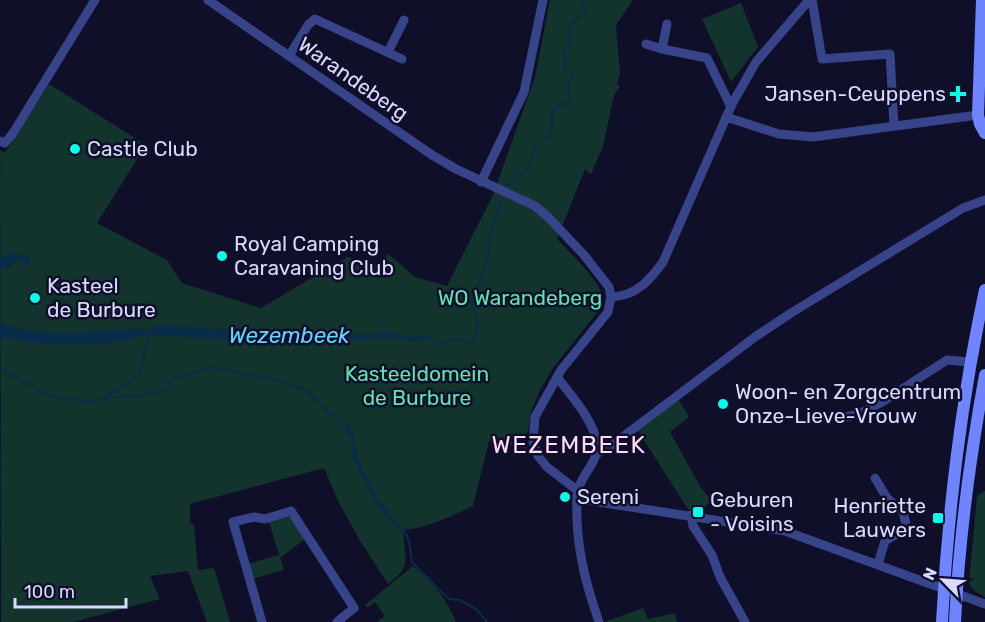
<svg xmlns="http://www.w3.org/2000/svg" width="985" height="622" font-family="Rubik,sans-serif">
	<rect width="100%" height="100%" fill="#0f0f2a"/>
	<g fill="#12342d">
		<path d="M550,0h83l-17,25 4,49 -3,10 3,3 -6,8 -11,51 -12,28 -6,-5 -28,70c11,12 39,38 44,53 3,6 2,12 -2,18l-46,58 -13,22 -9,22 -3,19 -3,6 2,13 -38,-9 -16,65c-15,7 -61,29 -72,22 4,6 2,7 3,14 3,24 3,27 -16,42l-29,-45 -21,-38 -14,-33 -134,36v19l4,1 4,46 16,-2 16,54h-23l-19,-51 -38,5 10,23 -87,23h-72l-1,-472 5,3 44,-69 97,61 -49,78 70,37 15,23 79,25 86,-51 32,9 9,-12 27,23 32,9 46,-91 42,-118z"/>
		<polygon points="741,3 758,47 731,82 702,19"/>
		<polygon points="678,399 689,417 670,432 701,488 711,499 702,511 688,509 638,431"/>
		<path d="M985,491v106c-8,-4 -13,-6 -16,-15l8,-86z"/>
		<polygon points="287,517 291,518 305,539 280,558 284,570 252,579 247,564 279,555 269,522"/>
		<path d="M413,566c21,18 32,30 43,56h-79l8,-6 -10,-14 -8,6 -2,-3z"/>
		<polygon points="643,608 648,619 675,613 677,622 605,622"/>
	</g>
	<g fill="#082c49">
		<polygon points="12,252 30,258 30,265 16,260 8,269 0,267 0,256 6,257"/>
		<path d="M0,322c29,17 102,9 136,7h9l3,4c-29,16 -115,14 -148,3z"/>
		<polygon points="161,325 231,330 290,331 308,336 319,336 337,332 365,335 387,332 415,338 425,335 429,336 428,340 414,342 401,338 376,337 366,340 333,340 315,345 304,342 238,341 191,337 150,335 151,328"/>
		<path d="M346,421c10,11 9,30 15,45 10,24 25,45 43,63l-1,4 -24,-25 -19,-35z"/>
	</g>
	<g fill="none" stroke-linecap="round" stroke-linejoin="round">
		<g stroke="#082c49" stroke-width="2">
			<path d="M508,185l22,-20 4,-17c7,-7 17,-12 18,-24 0,-6 -1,-9 1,-15l16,-8v-19l5,-6 -9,-6 -1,-19 7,-8c-1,-4 -3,-8 -3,-12 0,-7 14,-14 18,-21l-4,-10"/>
			<path d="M428,337l16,7c10,-7 17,-4 28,-1l3,-3 3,-15 -6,-24 1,-7 8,-15 7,-22 3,-30 11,-26"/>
			<polyline points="0,369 44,393 56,397 92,402 102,399 140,375 148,336 150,333"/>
			<polyline points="105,398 152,394 172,388 167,382 212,367 285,382 306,390 334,417 342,423 349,434"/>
			<polyline points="353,447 352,454 357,464"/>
			<polyline points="404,529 409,541 412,562 449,599 459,600 476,609 487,622"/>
		</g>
		<g stroke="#38448a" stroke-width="9">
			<polyline points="208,0 432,155 456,169 535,206 549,218 584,255 609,287 611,297 608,312 561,370 535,417 533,442 538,456 547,467 578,491"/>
			<polyline points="812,0 822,59 890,54 894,126"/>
			<polyline points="646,44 662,49 707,58 731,107"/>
			<polyline points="662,49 667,24"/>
			<polyline points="388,52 404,20"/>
			<polyline points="289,56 308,25 315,19 402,59"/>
			<polyline points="726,117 779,134 813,137 978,115"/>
			<polyline points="0,141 5,143 13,133 95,0"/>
			<polyline points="481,182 524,92 543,0"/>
			<path d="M611,297c25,-1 38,-16 52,-35l69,-158 24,-42 53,-62"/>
			<path d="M557,377c14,19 37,43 40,67 2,17 -15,30 -19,46 -2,9 -1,19 -1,28 1,37 10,69 22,104"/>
			<polyline points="842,418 859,414 882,402 947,360 970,362"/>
			<polyline points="598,453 612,445 755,337 791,313 963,208 985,200"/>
			<polyline points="875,478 887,498 903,512 907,528 885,541 878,564"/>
			<polyline points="577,496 592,501 785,531 985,604"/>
			<polyline points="691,515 693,526 712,555 720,577 745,622"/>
			<polyline points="262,622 233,522 254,517 265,519 291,511 354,608 337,622"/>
		</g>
		<g stroke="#6f85ff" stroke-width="12">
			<polyline points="982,0 978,115 980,124 985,133"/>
			<path d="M942,622c6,-113 19,-221 43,-332"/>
			<path d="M955,622c4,-83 15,-165 30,-247"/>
		</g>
	</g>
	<g fill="#04ffeb" stroke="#0f0f2a" stroke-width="2">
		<path d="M955 85h6v6h6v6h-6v6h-6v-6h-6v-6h6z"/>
		<circle cx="75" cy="149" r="6"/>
		<circle cx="222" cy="256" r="6"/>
		<circle cx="35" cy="298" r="6"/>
		<circle cx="723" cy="404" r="6"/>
		<circle cx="565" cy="497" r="6"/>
		<rect x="692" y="506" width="12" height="12" rx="3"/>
		<rect x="932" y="512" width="12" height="12" rx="3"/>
	</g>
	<g text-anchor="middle" stroke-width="5" stroke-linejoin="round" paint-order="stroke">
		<g font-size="21" fill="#d8daff" stroke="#0f0f2a">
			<text transform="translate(353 79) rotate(35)" y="7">Warandeberg</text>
		</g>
		<g font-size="21" fill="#d8daff" stroke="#0f0f2a" text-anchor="start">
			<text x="946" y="101" text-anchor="end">Jansen-Ceuppens</text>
			<text x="87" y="156">Castle Club</text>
			<text x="234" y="251">Royal Camping<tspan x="234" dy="24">Caravaning Club</tspan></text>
			<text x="47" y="293">Kasteel<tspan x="47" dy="24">de Burbure</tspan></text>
			<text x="735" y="399">Woon- en Zorgcentrum<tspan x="735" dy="24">Onze-Lieve-Vrouw</tspan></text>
			<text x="577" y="504">Sereni</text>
			<text x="710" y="507">Geburen<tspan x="710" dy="24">- Voisins</tspan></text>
			<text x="926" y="513" text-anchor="end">Henriette<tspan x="926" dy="24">Lauwers</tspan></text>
		</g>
		<g font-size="21" fill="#5ee5ab" stroke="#0f0f2a">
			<text x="520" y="305">WO Warandeberg</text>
			<text x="417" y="381">Kasteeldomein<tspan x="417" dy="24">de Burbure</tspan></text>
		</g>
		<g font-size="22" font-style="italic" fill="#66d3ff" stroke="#0f0f2a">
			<text x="289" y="343">Wezembeek</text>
		</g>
		<g font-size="24" letter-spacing="1.5" fill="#ffdaf8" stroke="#0f0f2a">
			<text x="569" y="453">WEZEMBEEK</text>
		</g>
	</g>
	<g transform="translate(943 580) rotate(295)" stroke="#0f0f2a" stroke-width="4.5" paint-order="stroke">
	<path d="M0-4.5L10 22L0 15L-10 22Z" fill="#d8daff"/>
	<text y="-9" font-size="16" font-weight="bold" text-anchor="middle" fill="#d8daff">N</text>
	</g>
	<path d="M15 598v9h111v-9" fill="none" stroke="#d8daff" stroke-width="3"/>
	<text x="24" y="598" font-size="18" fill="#d8daff" stroke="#0f0f2a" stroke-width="4.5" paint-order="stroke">100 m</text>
</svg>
